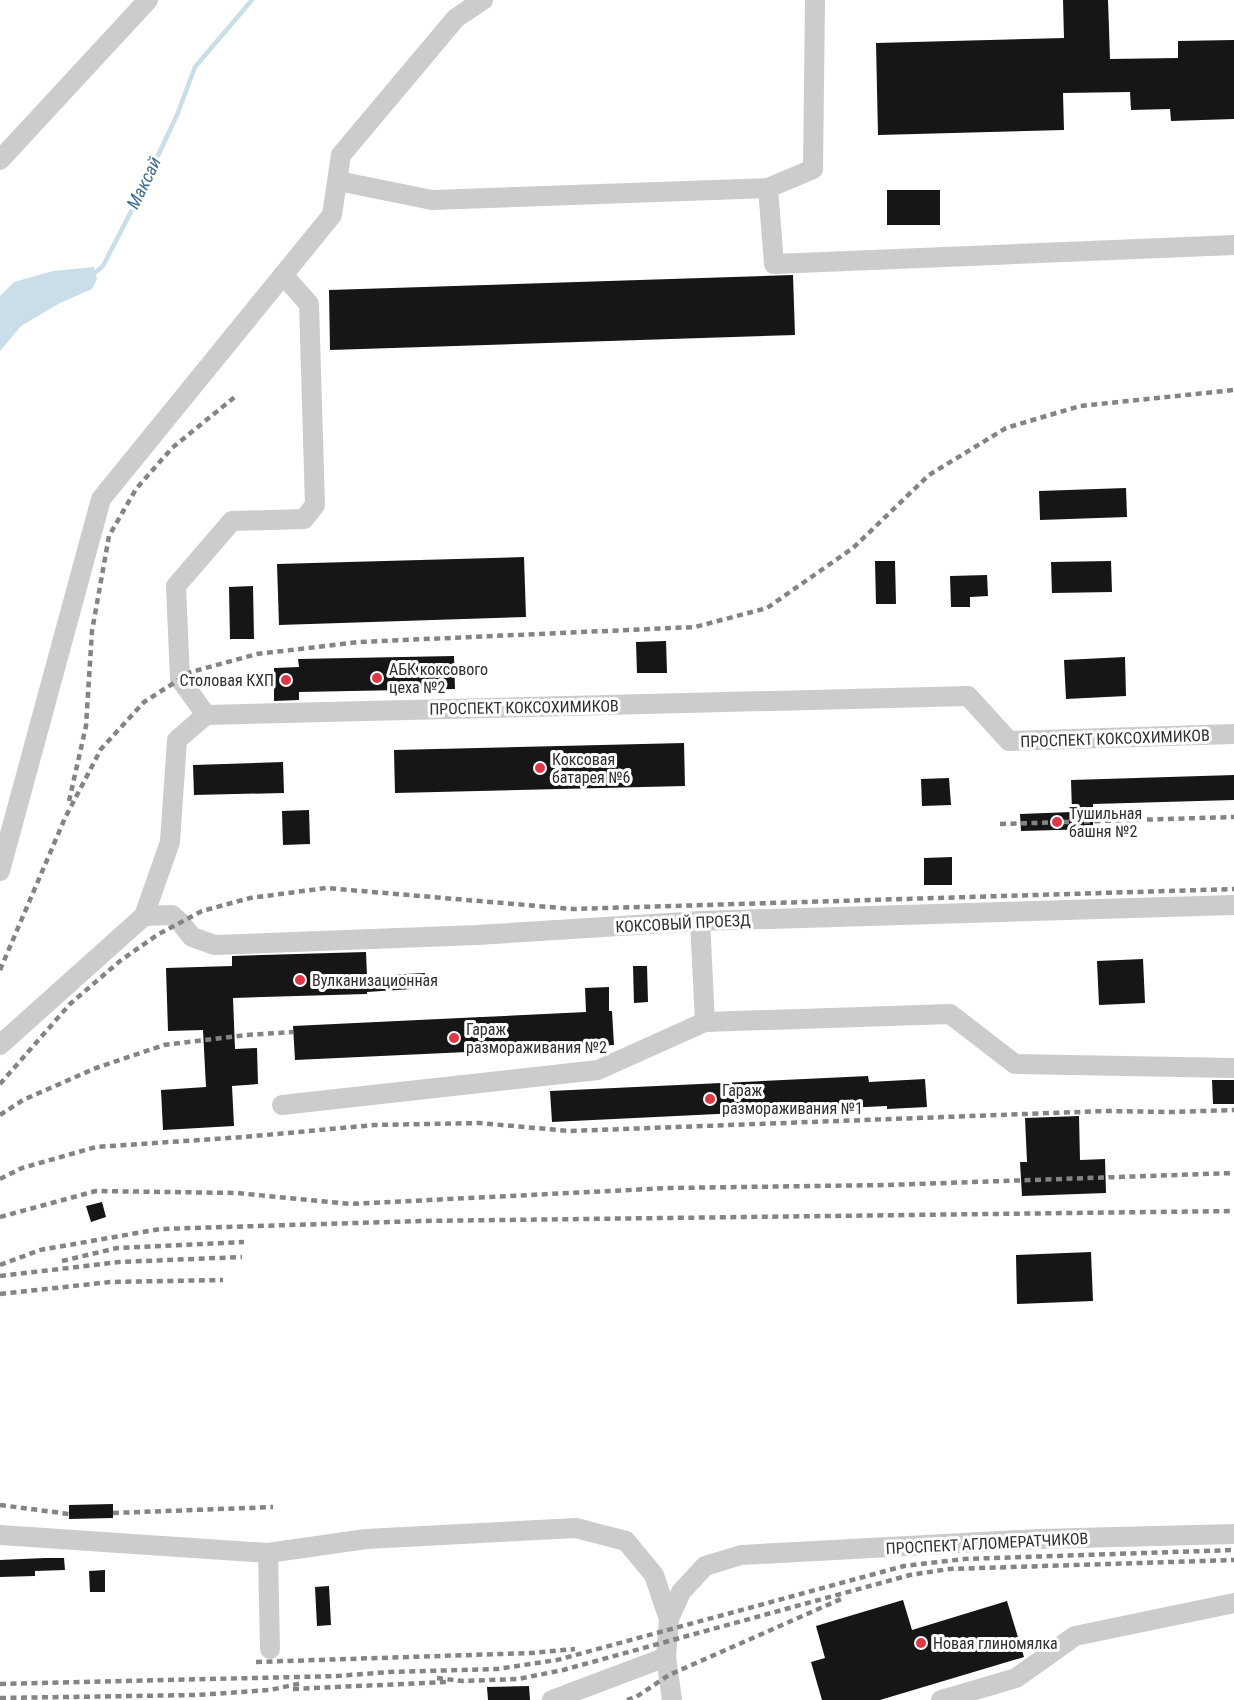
<svg xmlns="http://www.w3.org/2000/svg" width="1234" height="1700" font-family="'Roboto Condensed',sans-serif">
	<rect width="100%" height="100%" fill="#fff"/>
	<polygon fill="#cadeea" points="94,267 97,279 92,289 60,303 21,326 0,351 0,296 14,282 53,271"/>
	<g fill="none" stroke-linecap="round" stroke-linejoin="round">
		<polyline stroke="#cadeea" stroke-width="4.5" points="91,276 103,266 139,196 177,115 195,67 252,0"/>
	</g>
	<g fill="#161616">
		<polygon points="1063,0 1108,0 1110,59 1178,58 1178,41 1234,40 1234,119 1171,121 1170,109 1131,110 1130,92 1063,93 1064,130 878,135 876,43 1064,38"/>
		<rect x="887" y="190" width="53" height="35"/>
		<polygon points="793,275 795,335 330,350 329,290"/>
		<polygon points="1126,488 1127,517 1040,520 1039,491"/>
		<polygon points="524,557 526,617 279,625 277,564"/>
		<polygon points="875,561 895,561 896,604 876,604"/>
		<polygon points="1111,561 1112,592 1052,593 1051,562"/>
		<polygon points="987,575 988,596 970,597 970,607 951,607 950,576"/>
		<polygon points="253,586 254,639 230,639 229,587"/>
		<polygon points="666,641 667,673 637,673 636,642"/>
		<polygon points="454,656 455,689 299,692 299,700 274,701 274,668 299,667 298,659"/>
		<polygon points="1125,657 1126,696 1066,699 1064,660"/>
		<polygon points="684,743 685,786 395,793 394,750"/>
		<polygon points="283,762 284,793 194,795 193,765"/>
		<polygon points="1234,775 1234,800 1093,804 1093,829 1021,831 1020,814 1072,812 1071,780"/>
		<polygon points="949,778 951,805 922,806 921,779"/>
		<polygon points="309,810 310,844 283,845 282,811"/>
		<polygon points="952,857 952,885 924,885 924,858"/>
		<polygon points="366,952 367,976 425,973 426,988 367,992 367,994 233,998 235,1049 257,1048 258,1084 232,1086 234,1126 163,1130 161,1090 206,1087 203,1030 168,1031 166,968 232,966 232,956"/>
		<polygon points="1143,959 1145,1003 1099,1005 1097,961"/>
		<polygon points="633,966 647,966 648,1002 634,1003"/>
		<polygon points="609,987 609,1011 612,1011 614,1045 295,1060 293,1026 586,1012 585,988"/>
		<polygon points="868,1076 869,1082 925,1079 927,1107 887,1109 887,1106 552,1122 550,1091"/>
		<polygon points="1212,1080 1234,1080 1234,1104 1213,1104"/>
		<polygon points="1079,1116 1080,1160 1105,1159 1106,1193 1022,1196 1020,1162 1027,1162 1025,1118"/>
		<polygon points="102,1202 106,1217 91,1222 86,1206"/>
		<polygon points="1091,1252 1093,1301 1017,1304 1016,1255"/>
		<polygon points="113,1504 113,1518 69,1519 69,1505"/>
		<polygon points="45,1558 64,1558 65,1570 35,1571 35,1576 0,1577 0,1560"/>
		<polygon points="105,1570 105,1592 90,1592 89,1571"/>
		<polygon points="329,1586 331,1625 317,1626 315,1587"/>
		<polygon points="903,1600 912,1630 1007,1601 1024,1657 880,1700 822,1700 811,1662 825,1658 816,1626"/>
		<polygon points="529,1686 530,1700 488,1700 487,1687"/>
	</g>
	<g fill="none" stroke-linecap="round" stroke-linejoin="round">
		<g stroke="#ccc" stroke-width="20">
			<polyline points="0,160 148,0"/>
			<polyline points="338,181 432,200 768,188 813,169 815,0"/>
			<polyline points="768,188 774,264 1234,245"/>
			<polyline points="206,715 180,679 176,586 232,521 304,519 315,505 309,304 283,275"/>
			<polyline points="0,871 101,499 332,215 341,155 456,18 483,0"/>
			<polyline points="144,916 172,915 180,922 192,937 215,945 477,935 700,921 1234,905"/>
			<polyline points="700,921 705,1022"/>
			<polyline points="0,1045 144,916 170,842 177,740 206,715 968,696 1009,741 1234,734"/>
			<polyline points="282,1105 598,1070 705,1022 950,1014 1015,1064 1234,1068"/>
			<polyline points="0,1535 268,1553 366,1539 576,1528 626,1541 654,1575 669,1619"/>
			<polyline points="268,1553 270,1649"/>
			<polyline points="552,1700 666,1657"/>
			<polyline points="672,1700 666,1657 669,1619 681,1592 705,1566 741,1555 1038,1539 1234,1534"/>
			<polyline points="941,1700 1016,1678 1075,1636 1234,1603"/>
		</g>
		<g stroke="#848484" stroke-width="4.5" stroke-dasharray="6 4.5" stroke-linecap="butt">
			<polyline points="69,801 86,726 92,631 109,536 136,489 172,448 236,396"/>
			<polyline points="1000,824 1234,817"/>
			<polyline points="0,970 65,818 101,749 144,702 191,672 257,654 359,642 695,627 767,608 853,548 929,475 1006,428 1080,406 1234,390"/>
			<polyline points="0,1084 70,1004 120,961 157,935 202,911 250,898 326,888 573,909 1234,889"/>
			<polyline points="0,1115 23,1100 96,1068 164,1045 246,1035 293,1032"/>
			<polyline points="0,1179 22,1168 96,1147 244,1137 374,1125 479,1123 570,1131 1105,1111 1171,1112 1234,1110"/>
			<polyline points="0,1217 96,1191 237,1193 350,1204 669,1188 887,1185 1234,1173"/>
			<polyline points="62,1261 117,1248 244,1242"/>
			<polyline points="0,1265 40,1250 160,1229 421,1221 1234,1211"/>
			<polyline points="0,1276 119,1262 242,1257"/>
			<polyline points="0,1294 110,1282 223,1280"/>
			<polyline points="0,1505 69,1514"/>
			<polyline points="113,1513 273,1507"/>
			<polyline points="256,1662 531,1653 575,1649"/>
			<polyline points="437,1678 463,1681 518,1679 563,1670 910,1575 949,1569 1234,1560"/>
			<polyline points="0,1684 337,1676 389,1672 497,1669 557,1660 904,1566 964,1559 1234,1550"/>
			<polyline points="293,1689 446,1682"/>
			<polyline points="0,1698 197,1695 270,1690 302,1683"/>
			<polyline points="627,1700 636,1697 669,1675 841,1599"/>
		</g>
	</g>
	<g fill="#de3846" stroke="#fff" stroke-width="2">
		<circle cx="377" cy="678" r="6"/>
		<circle cx="286" cy="680" r="6"/>
		<circle cx="540" cy="768" r="6"/>
		<circle cx="1057" cy="822" r="6"/>
		<circle cx="300" cy="980" r="6"/>
		<circle cx="454" cy="1038" r="6"/>
		<circle cx="710" cy="1099" r="6"/>
		<circle cx="921" cy="1643" r="6"/>
	</g>
	<g text-anchor="middle" stroke-width="6" stroke-linejoin="round" paint-order="stroke">
		<g font-size="16" fill="#2f2f2f" stroke="#fff" text-anchor="start">
			<text x="389" y="675">АБК коксового<tspan x="389" dy="18">цеха №2</tspan></text>
			<text x="274" y="686" text-anchor="end">Столовая КХП</text>
			<text x="552" y="765">Коксовая<tspan x="552" dy="18">батарея №6</tspan></text>
			<text x="1069" y="819">Тушильная<tspan x="1069" dy="18">башня №2</tspan></text>
			<text x="312" y="986">Вулканизационная</text>
			<text x="466" y="1035">Гараж<tspan x="466" dy="18">размораживания №2</tspan></text>
			<text x="722" y="1096">Гараж<tspan x="722" dy="18">размораживания №1</tspan></text>
			<text x="933" y="1649">Новая глиномялка</text>
		</g>
		<g font-size="16" fill="#2f2f2f" stroke="#fff">
			<text transform="translate(524 707) rotate(-1)" y="6">ПРОСПЕКТ КОКСОХИМИКОВ</text>
			<text transform="translate(1115 738) rotate(-2)" y="6">ПРОСПЕКТ КОКСОХИМИКОВ</text>
			<text transform="translate(683 923) rotate(-3)" y="6">КОКСОВЫЙ ПРОЕЗД</text>
			<text transform="translate(987 1543) rotate(-3)" y="6">ПРОСПЕКТ АГЛОМЕРАТЧИКОВ</text>
		</g>
		<g font-size="18" font-style="italic" fill="#40708e" stroke="#fff">
			<text transform="translate(144 183) rotate(-64)" y="6">Максай</text>
		</g>
	</g>
</svg>
